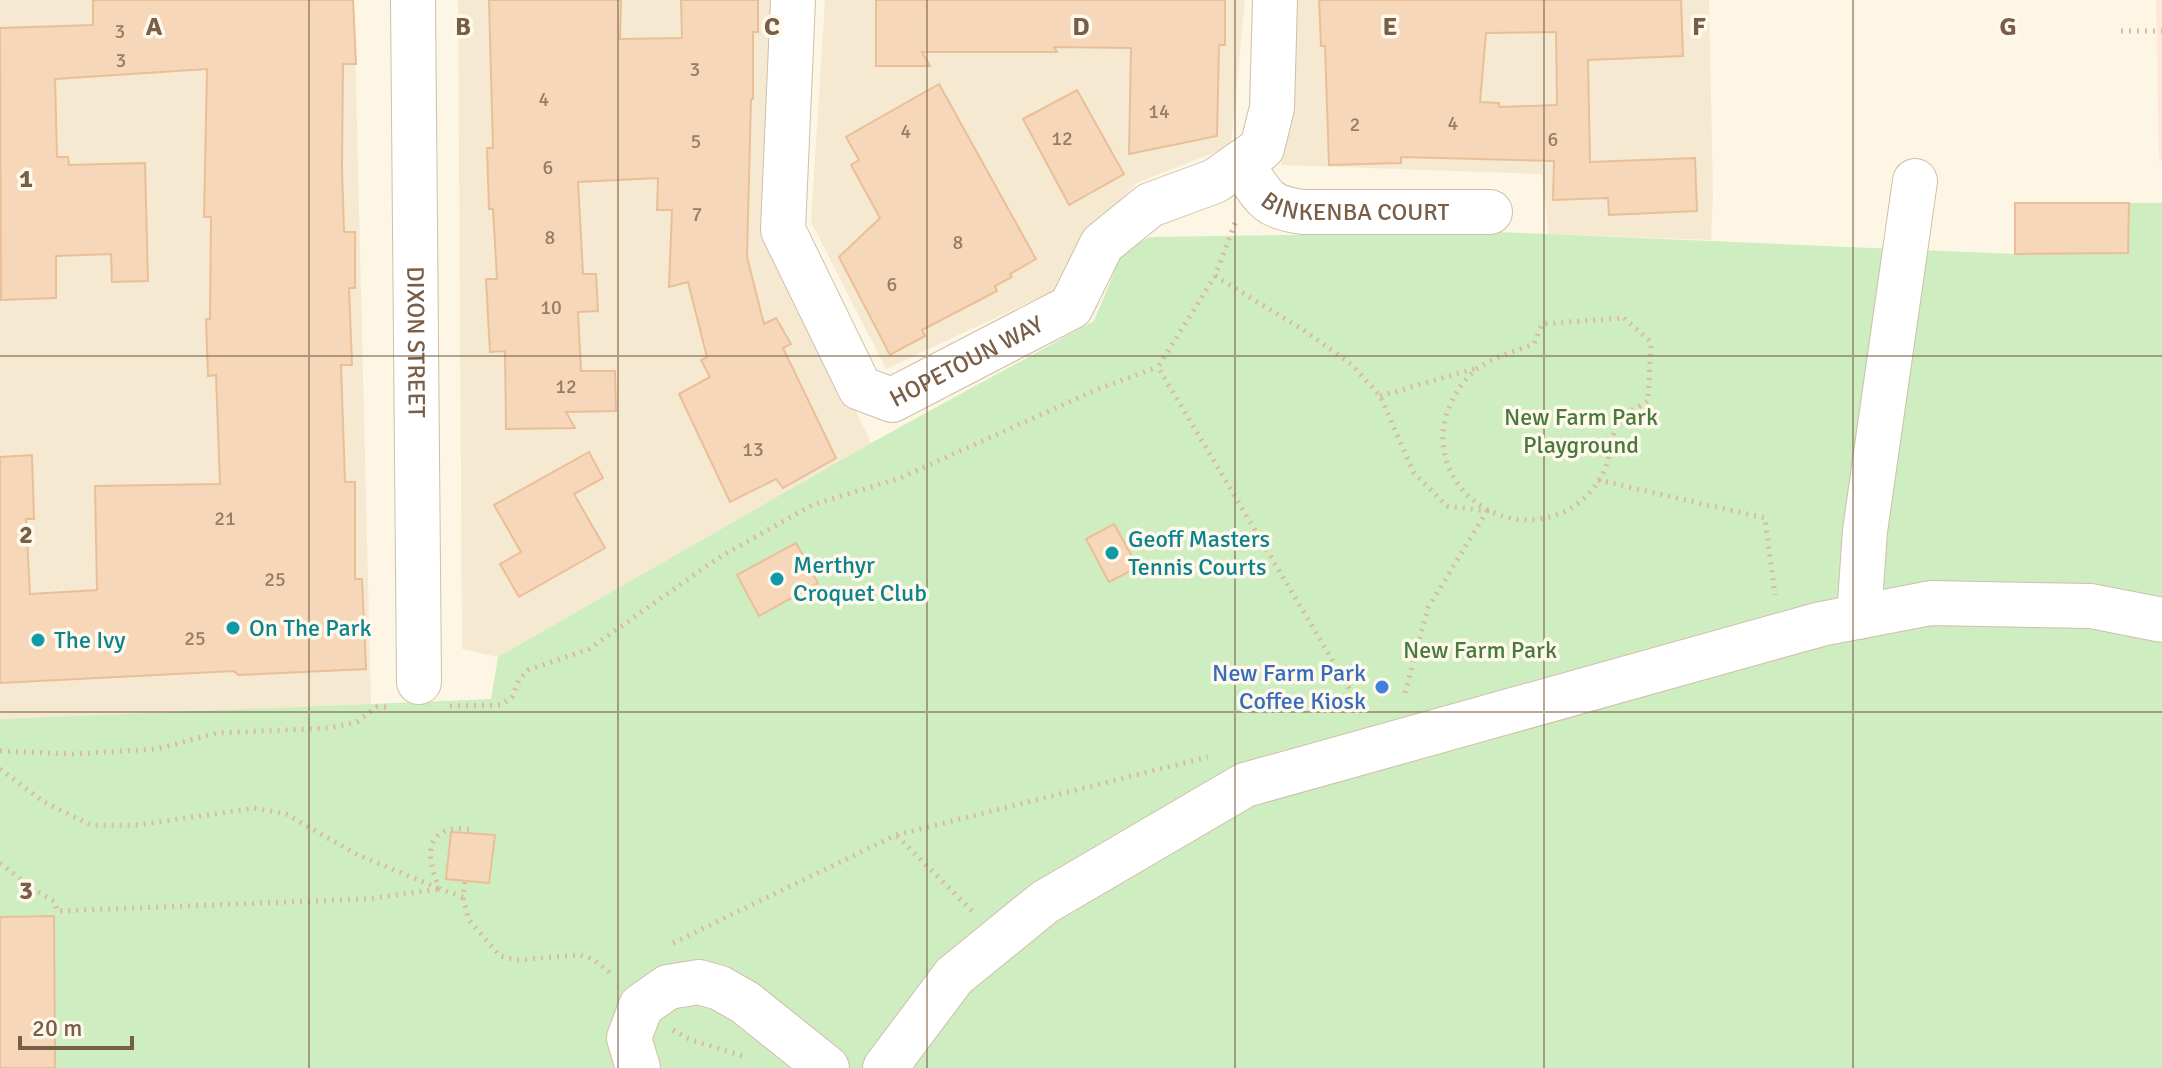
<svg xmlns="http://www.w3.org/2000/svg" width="2162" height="1068" font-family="Signika,sans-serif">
	<rect width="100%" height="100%" fill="#fef6e4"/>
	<g fill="#f6e9d1">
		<polygon points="0,0 354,0 371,704 0,719"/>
		<polygon points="458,0 771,0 767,222 871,443 498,657 462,649"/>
		<polygon points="825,0 1245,0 1231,146 1137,183 1079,242 1055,290 886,369 811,222"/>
		<polygon points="1293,0 1709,0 1713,194 1711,240 1548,234 1542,174 1281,165"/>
	</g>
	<polygon fill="#ffe7d7" points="2156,0 2162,0 2162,161 2159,161"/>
	<polygon fill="#ceedc1" points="2129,203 2162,203 2162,1068 0,1068 0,719 491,699 498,657 871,443 1094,321 1123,251 1150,237 1499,232 2015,254 2128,253"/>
	<g fill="#f6d7b9" stroke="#eabf98" stroke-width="2" fill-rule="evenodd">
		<polygon points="93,0 353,0 356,64 343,64 342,168 344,232 355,232 355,288 349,288 352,365 341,365 345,482 355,482 355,579 362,579 366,669 238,675 234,671 0,683 0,457 32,455 34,519 26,519 30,594 97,590 95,486 220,484 216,375 208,376 206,319 210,319 211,217 204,217 207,69 55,79 57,157 68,157 69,165 145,163 148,281 112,282 111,254 56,256 56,298 1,300 0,28 93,25"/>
		<polygon points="489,0 621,0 620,39 682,38 681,0 758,0 758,32 753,32 753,99 751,99 747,257 764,324 776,318 791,344 783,348 836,458 783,488 776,479 730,502 679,394 710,377 701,360 707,357 688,282 669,287 672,210 657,210 658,178 578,182 583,274 596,274 598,311 578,312 581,371 615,371 616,411 566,412 575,428 506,429 505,351 490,352 486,279 497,279 493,209 489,209 487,148 493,148"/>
		<polygon points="876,0 1225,0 1225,45 1219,45 1217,136 1129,154 1131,48 1054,47 1057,52 922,52 930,66 876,66"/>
		<path d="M1319,0h362l2,56 -95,4 2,102 105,-4 2,53 -88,4 -1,-17 -55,2 1,-39 -153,-4v6l-72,2 -4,-119h-4zM1556,32l1,73 -58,2v-4l-19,-1 6,-69z"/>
		<polygon points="939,84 1036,259 1010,274 1012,277 995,286 997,291 922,330 925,336 890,355 839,257 880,218 851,165 859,160 846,137"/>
		<polygon points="1077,90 1124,174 1069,205 1023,119"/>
		<polygon points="2015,203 2129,203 2128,253 2015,254"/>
		<polygon points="589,452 603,478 574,494 605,548 519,597 500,564 521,552 494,505"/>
		<polygon points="1114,524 1138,567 1109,582 1086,539"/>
		<polygon points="796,543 818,583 759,616 737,575"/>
		<polygon points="451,832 495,835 489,883 446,879"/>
		<polygon points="54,916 55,1068 0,1068 0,917"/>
	</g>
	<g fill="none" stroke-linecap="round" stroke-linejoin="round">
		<g stroke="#d0bfa9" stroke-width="46">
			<g id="minor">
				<path id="s1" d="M413,0l6,682"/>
				<path id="s2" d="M793,0l-10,230 77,158 32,12 179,-93 31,-63 48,-39 65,-24 47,-33 10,-40 3,-108"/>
				<path id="s3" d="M1242,164c21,31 21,43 61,48h187"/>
				<polyline points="1859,617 1865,531 1915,181"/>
				<polyline points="638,1068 629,1038 641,1006 668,987 699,982 720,988 746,1003 827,1068"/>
				<polyline points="885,1068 954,976 1045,902 1245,785 1821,624 1931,603 2091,606 2162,620"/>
			</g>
		</g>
		<g stroke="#dbbb9c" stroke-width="5" stroke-dasharray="2 6" stroke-linecap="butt">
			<polyline points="2121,31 2162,31"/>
			<polyline points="1235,223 1215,276 1158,367 1362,710"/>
			<polyline points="1215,276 1305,331 1352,365 1380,396 1414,473 1447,506 1487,511 1428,608 1404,696"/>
			<path d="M1624,318l27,24 -3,59c-7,5 -20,10 -26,16 -10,11 -11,32 -15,46 -5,18 -22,38 -38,46 -71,39 -154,-34 -117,-108 6,-12 15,-25 26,-33 16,-11 38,-17 56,-24l8,-20z"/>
			<polyline points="1380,396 1477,368"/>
			<polyline points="1598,480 1765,518 1775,595"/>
			<polyline points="450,706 501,705 512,697 519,680 528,670 589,649 718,558 812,505 900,478 1098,389 1158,367"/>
			<polyline points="0,751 72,754 157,749 217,733 330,728 357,722 377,707 388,707"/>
			<polyline points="0,769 44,802 91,825 139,825 254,808 286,814 356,854 440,889"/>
			<polyline points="897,836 972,911"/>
			<polyline points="0,863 32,888 55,902 57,911 366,899 439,889"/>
			<polyline points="465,882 463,897 469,920 500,956 517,960 580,955 593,959 614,976"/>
			<path d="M463,897l-23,-8c-16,-34 -15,-67 32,-59l-1,4"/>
			<polyline points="673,943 896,835 1208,757"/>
			<polyline points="673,1030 691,1040 743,1056"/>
		</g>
		<use href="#minor" stroke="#fff" stroke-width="44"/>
	</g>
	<path fill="none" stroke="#795e47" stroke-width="2" stroke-opacity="0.55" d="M309,0v1068M618,0v1068M927,0v1068M1235,0v1068M1544,0v1068M1853,0v1068M0,356h2162M0,712h2162"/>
	<g fill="#0f9aa8" stroke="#fff9ec" stroke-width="3">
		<circle cx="1112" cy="553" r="8"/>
		<circle cx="777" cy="579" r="8"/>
		<circle cx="233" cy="628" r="8"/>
		<circle cx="38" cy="640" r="8"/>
	</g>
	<circle fill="#3f7fe0" stroke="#fff9ec" stroke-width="3" cx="1382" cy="687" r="8"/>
	<g text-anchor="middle" stroke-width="7" stroke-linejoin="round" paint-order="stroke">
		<g font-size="20" fill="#987c64">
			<text x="120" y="38">3</text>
			<text x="121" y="67">3</text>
			<text x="695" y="76">3</text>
			<text x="544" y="106">4</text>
			<text x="1159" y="118">14</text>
			<text x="1453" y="130">4</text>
			<text x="1355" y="131">2</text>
			<text x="906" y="138">4</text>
			<text x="1062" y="145">12</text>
			<text x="1553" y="146">6</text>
			<text x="696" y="148">5</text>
			<text x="548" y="174">6</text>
			<text x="697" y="221">7</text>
			<text x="550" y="244">8</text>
			<text x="958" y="249">8</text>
			<text x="892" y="291">6</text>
			<text x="551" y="314">10</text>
			<text x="566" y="393">12</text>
			<text x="753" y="456">13</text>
			<text x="225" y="525">21</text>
			<text x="275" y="586">25</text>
			<text x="195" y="645">25</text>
		</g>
		<g font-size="24" fill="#795e47" stroke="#fff9ec">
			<text dy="8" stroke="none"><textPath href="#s3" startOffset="134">BINKENBA COURT</textPath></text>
			<text dy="8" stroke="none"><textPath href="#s1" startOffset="342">DIXON STREET</textPath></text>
			<text dy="8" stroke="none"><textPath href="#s2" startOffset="524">HOPETOUN WAY</textPath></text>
		</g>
		<g font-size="24" fill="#477a3c" stroke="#fff9ec">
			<text x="1581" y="425">New Farm Park<tspan x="1581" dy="28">Playground</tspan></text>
			<text x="1480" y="658">New Farm Park</text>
		</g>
		<g font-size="24" fill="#0d838f" stroke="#fff9ec" text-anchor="start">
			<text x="1128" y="547">Geoff Masters<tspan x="1128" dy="28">Tennis Courts</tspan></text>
			<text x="793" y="573">Merthyr<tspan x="793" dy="28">Croquet Club</tspan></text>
			<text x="249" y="636">On The Park</text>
			<text x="54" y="648">The Ivy</text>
		</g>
		<g font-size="24" fill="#366cbe" stroke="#fff9ec" text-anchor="end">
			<text x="1366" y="681">New Farm Park<tspan x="1366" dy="28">Coffee Kiosk</tspan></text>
		</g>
	</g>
	<g font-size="26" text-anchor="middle" font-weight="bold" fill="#795e47" stroke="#fff9ec" stroke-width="7" stroke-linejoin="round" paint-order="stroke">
		<text x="154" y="35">A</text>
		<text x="463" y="35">B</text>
		<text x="772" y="35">C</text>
		<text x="1081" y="35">D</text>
		<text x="1390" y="35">E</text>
		<text x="1699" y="35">F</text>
		<text x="2008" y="35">G</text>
		<text x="26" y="187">1</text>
		<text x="26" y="543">2</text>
		<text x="26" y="899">3</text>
	</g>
	<path d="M20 1036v12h112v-12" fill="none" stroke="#795e47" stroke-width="4"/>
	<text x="32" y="1036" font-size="24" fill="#795e47" stroke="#fff9ec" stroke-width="6" paint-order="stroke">20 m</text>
</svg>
